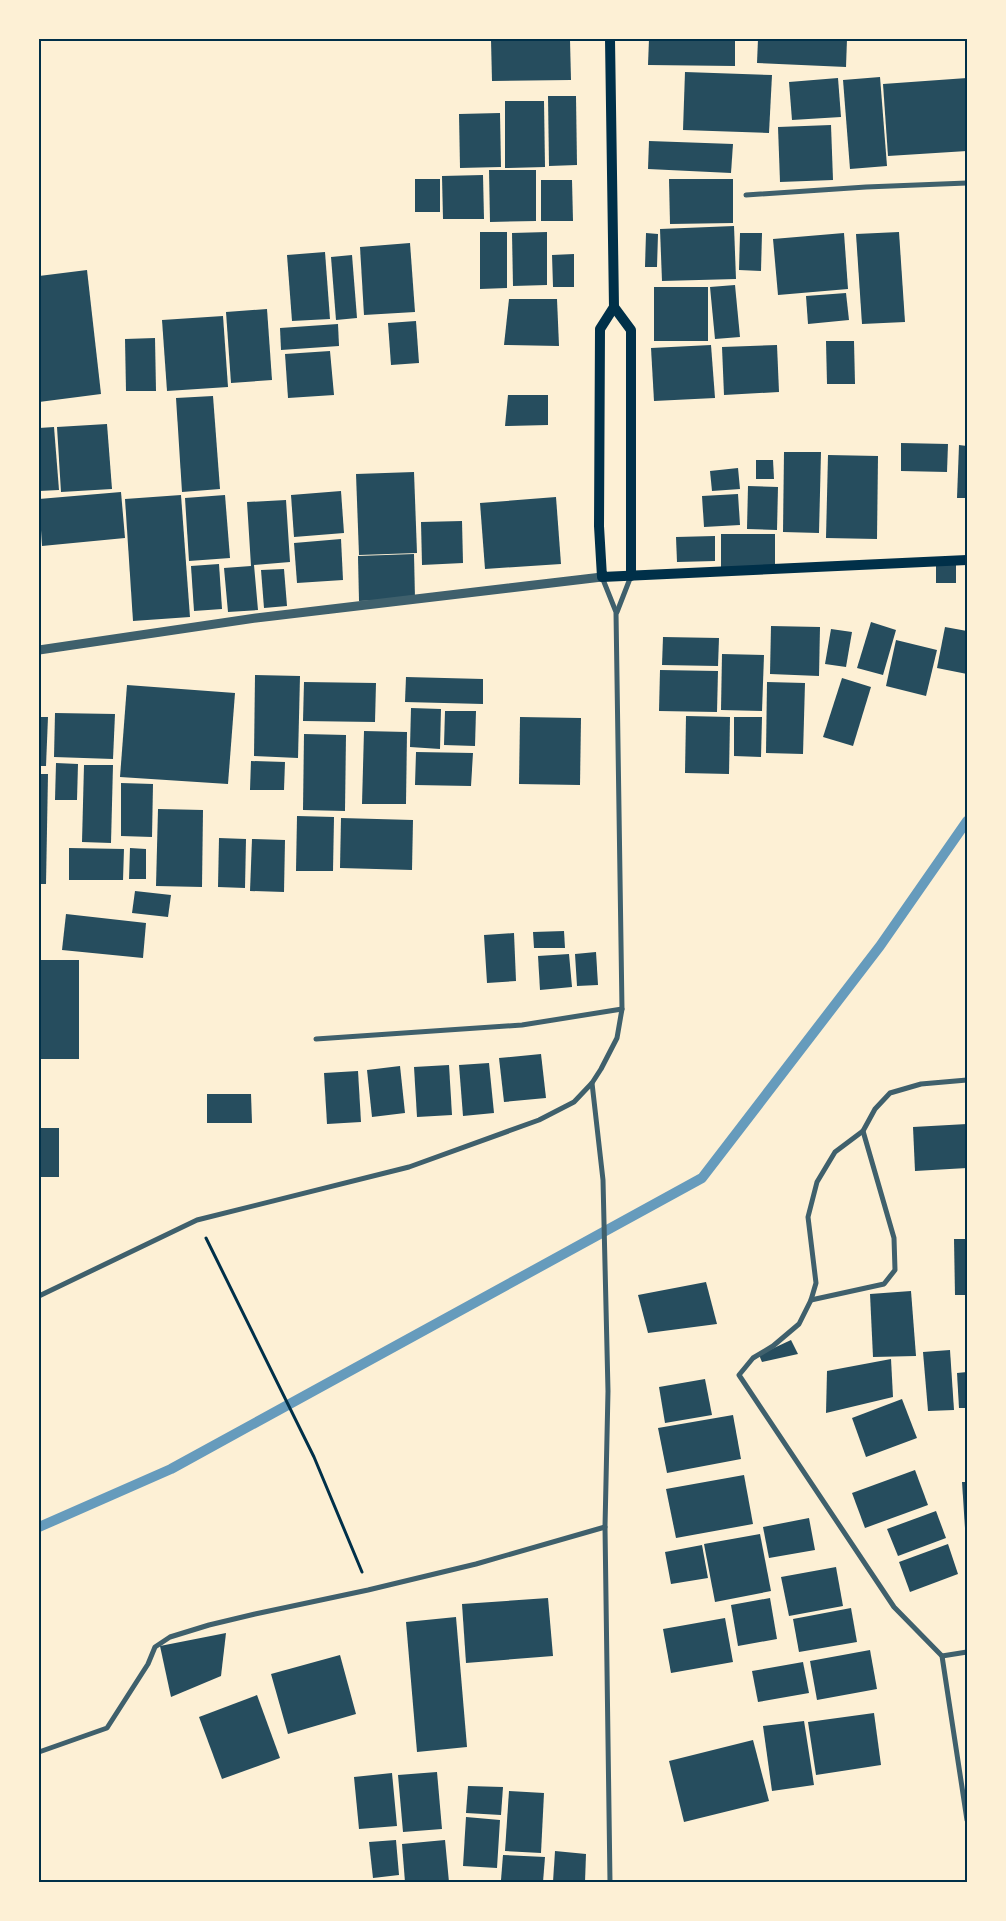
<svg xmlns="http://www.w3.org/2000/svg" width="1006" height="1921" font-family="'Crimson Pro',serif">
	<rect width="100%" height="100%" fill="#fdf0d5"/>
	<g fill="none" stroke-linecap="round" stroke-linejoin="round">
		<polyline stroke="#669bbc" stroke-width="10" points="39,1527 171,1469 702,1178 880,946 967,821"/>
	</g>
	<g fill="#264d5e">
		<polygon points="649,39 735,39 735,66 648,65"/>
		<polygon points="758,39 847,39 846,67 757,63"/>
		<polygon points="491,40 570,40 571,80 492,81"/>
		<polygon points="685,72 772,75 769,133 683,130"/>
		<polygon points="880,77 887,166 850,169 843,80"/>
		<polygon points="838,78 841,117 792,120 789,82"/>
		<polygon points="967,78 967,151 888,156 883,84"/>
		<polygon points="548,96 576,96 577,165 549,166"/>
		<polygon points="505,101 544,101 545,167 505,168"/>
		<polygon points="500,113 501,167 460,168 459,114"/>
		<polygon points="831,125 833,180 780,182 778,127"/>
		<polygon points="649,141 733,144 731,173 648,169"/>
		<polygon points="489,170 536,170 536,221 490,222"/>
		<polygon points="483,175 484,219 443,219 442,176"/>
		<rect x="415" y="179" width="25" height="33"/>
		<polygon points="669,179 733,179 733,223 670,224"/>
		<polygon points="541,180 572,180 573,221 541,221"/>
		<polygon points="734,226 736,279 662,281 660,229"/>
		<polygon points="480,232 507,232 507,288 480,289"/>
		<polygon points="547,232 547,285 513,286 512,233"/>
		<polygon points="899,232 905,322 862,324 856,234"/>
		<polygon points="646,233 658,234 657,267 645,267"/>
		<polygon points="740,233 762,233 761,271 739,270"/>
		<polygon points="844,233 848,289 778,295 773,239"/>
		<polygon points="410,243 415,312 364,315 360,247"/>
		<polygon points="325,252 330,319 292,321 287,255"/>
		<polygon points="574,254 574,287 553,287 552,255"/>
		<polygon points="352,255 357,318 336,320 331,257"/>
		<polygon points="87,270 101,394 39,402 39,276"/>
		<polygon points="735,285 740,337 715,339 710,287"/>
		<rect x="654" y="287" width="54" height="54"/>
		<polygon points="846,293 849,320 808,324 806,296"/>
		<polygon points="509,299 557,299 559,346 504,345"/>
		<polygon points="267,309 272,380 231,383 226,312"/>
		<polygon points="223,316 228,387 167,391 162,320"/>
		<polygon points="416,321 419,363 391,365 388,323"/>
		<polygon points="338,324 339,346 281,350 280,328"/>
		<polygon points="155,338 156,391 126,391 125,339"/>
		<polygon points="826,341 854,341 855,384 827,384"/>
		<polygon points="711,345 715,398 654,401 651,348"/>
		<polygon points="777,345 779,392 724,395 722,347"/>
		<polygon points="330,351 334,395 288,398 285,354"/>
		<polygon points="508,395 548,395 548,425 505,426"/>
		<polygon points="213,396 220,489 182,492 176,398"/>
		<polygon points="107,424 112,489 61,492 57,427"/>
		<polygon points="54,427 59,490 39,491 39,428"/>
		<polygon points="901,443 948,444 947,472 901,471"/>
		<polygon points="959,445 967,446 967,498 957,498"/>
		<polygon points="784,452 821,452 819,533 783,532"/>
		<polygon points="828,455 878,456 877,539 826,538"/>
		<polygon points="756,460 773,460 774,479 756,479"/>
		<polygon points="738,468 740,489 712,491 710,471"/>
		<polygon points="414,472 417,553 359,555 356,474"/>
		<polygon points="748,486 778,487 777,530 747,529"/>
		<polygon points="341,491 344,533 294,537 291,495"/>
		<polygon points="121,492 125,538 42,546 39,499"/>
		<polygon points="738,494 740,525 704,527 702,496"/>
		<polygon points="181,495 190,617 133,621 125,499"/>
		<polygon points="225,495 230,558 189,561 185,498"/>
		<polygon points="556,497 561,564 485,569 480,503"/>
		<polygon points="286,500 290,562 254,565 258,610 228,612 224,568 251,566 247,502"/>
		<polygon points="462,521 463,563 422,565 421,522"/>
		<rect x="721" y="534" width="54" height="35"/>
		<polygon points="715,536 715,561 677,562 676,537"/>
		<polygon points="341,539 343,580 297,583 294,543"/>
		<polygon points="414,554 415,599 359,601 358,556"/>
		<polygon points="956,562 956,583 936,583 936,563"/>
		<polygon points="219,564 222,609 194,611 191,566"/>
		<polygon points="284,569 287,606 264,608 261,570"/>
		<polygon points="871,622 896,630 883,675 857,668"/>
		<polygon points="771,626 820,627 819,676 770,674"/>
		<polygon points="945,627 967,631 967,674 937,668"/>
		<polygon points="831,629 852,632 846,667 825,664"/>
		<polygon points="663,637 719,638 718,666 662,665"/>
		<polygon points="896,640 937,650 926,696 886,686"/>
		<polygon points="722,654 764,655 762,711 721,710"/>
		<polygon points="660,670 718,671 717,712 659,711"/>
		<polygon points="255,675 300,676 298,758 254,756"/>
		<polygon points="406,677 483,679 483,704 405,702"/>
		<polygon points="842,678 871,687 853,746 823,737"/>
		<polygon points="304,682 376,683 375,722 303,721"/>
		<polygon points="767,682 805,683 803,754 766,753"/>
		<polygon points="127,685 235,693 228,784 120,777"/>
		<polygon points="411,708 441,709 440,749 410,747"/>
		<polygon points="445,711 476,711 475,746 444,745"/>
		<polygon points="55,713 115,714 113,759 54,757"/>
		<polygon points="686,716 730,717 729,774 685,773"/>
		<polygon points="39,717 48,717 46,766 39,766"/>
		<polygon points="520,717 581,718 580,785 519,784"/>
		<polygon points="734,717 762,717 761,757 734,756"/>
		<polygon points="364,731 407,732 406,804 362,804"/>
		<polygon points="304,734 346,735 345,811 303,810"/>
		<polygon points="416,752 473,753 471,786 415,785"/>
		<polygon points="251,761 285,762 284,790 250,790"/>
		<polygon points="56,763 78,764 77,800 55,800"/>
		<polygon points="84,765 113,765 111,843 82,842"/>
		<polygon points="39,774 48,774 46,884 39,884"/>
		<polygon points="121,783 153,784 152,837 121,836"/>
		<polygon points="158,809 203,810 202,887 156,886"/>
		<polygon points="297,816 334,817 333,871 296,871"/>
		<polygon points="341,818 413,820 412,870 340,868"/>
		<polygon points="219,838 246,839 245,888 218,887"/>
		<polygon points="252,839 285,840 284,892 250,891"/>
		<polygon points="69,848 124,849 123,880 69,880"/>
		<polygon points="130,848 146,849 146,879 129,879"/>
		<polygon points="135,891 171,895 168,917 132,913"/>
		<polygon points="66,914 146,923 143,958 62,950"/>
		<polygon points="564,931 565,948 534,948 533,932"/>
		<polygon points="514,933 516,981 487,983 484,935"/>
		<polygon points="596,952 598,985 577,986 575,954"/>
		<polygon points="569,954 572,987 540,990 538,956"/>
		<polygon points="41,960 79,960 79,1059 40,1059"/>
		<polygon points="541,1054 546,1098 504,1102 499,1058"/>
		<polygon points="489,1063 494,1113 463,1116 459,1065"/>
		<polygon points="449,1065 452,1115 417,1117 414,1067"/>
		<polygon points="400,1066 405,1113 372,1117 367,1070"/>
		<polygon points="358,1071 361,1122 327,1124 324,1073"/>
		<polygon points="207,1094 251,1094 252,1123 207,1123"/>
		<polygon points="967,1124 967,1168 915,1171 913,1127"/>
		<rect x="39" y="1128" width="20" height="49"/>
		<polygon points="954,1239 967,1239 967,1295 955,1295"/>
		<polygon points="706,1282 717,1324 648,1333 638,1295"/>
		<polygon points="911,1291 916,1356 873,1357 870,1294"/>
		<polygon points="791,1340 798,1354 762,1362 759,1355"/>
		<polygon points="950,1350 954,1410 928,1411 923,1352"/>
		<polygon points="891,1359 893,1397 826,1413 827,1371"/>
		<polygon points="967,1372 967,1408 959,1408 957,1373"/>
		<polygon points="705,1379 712,1415 665,1423 659,1387"/>
		<polygon points="902,1399 917,1438 866,1457 852,1418"/>
		<polygon points="733,1415 741,1459 667,1473 658,1428"/>
		<polygon points="915,1470 928,1505 865,1528 852,1493"/>
		<polygon points="744,1475 753,1524 676,1538 666,1489"/>
		<polygon points="962,1482 967,1482 967,1528 965,1528"/>
		<polygon points="936,1511 946,1538 898,1556 887,1529"/>
		<polygon points="809,1518 815,1550 769,1558 763,1527"/>
		<polygon points="760,1534 771,1591 715,1602 704,1544"/>
		<polygon points="948,1544 958,1574 910,1592 899,1562"/>
		<polygon points="702,1545 708,1578 671,1584 665,1552"/>
		<polygon points="836,1567 843,1606 789,1616 781,1577"/>
		<polygon points="548,1598 553,1656 466,1663 462,1604"/>
		<polygon points="770,1598 777,1639 738,1646 731,1605"/>
		<polygon points="851,1608 857,1642 799,1652 793,1619"/>
		<polygon points="456,1617 467,1747 417,1752 406,1622"/>
		<polygon points="725,1618 733,1662 671,1673 663,1629"/>
		<polygon points="226,1633 221,1676 171,1697 160,1646"/>
		<polygon points="870,1650 877,1689 817,1700 810,1661"/>
		<polygon points="340,1655 356,1714 288,1734 271,1674"/>
		<polygon points="803,1662 809,1693 758,1702 752,1671"/>
		<polygon points="257,1695 280,1758 222,1779 199,1717"/>
		<polygon points="874,1713 881,1765 816,1775 808,1722"/>
		<polygon points="804,1721 814,1785 772,1791 763,1726"/>
		<polygon points="753,1740 769,1801 684,1822 669,1761"/>
		<polygon points="437,1772 442,1829 403,1832 398,1775"/>
		<polygon points="392,1773 397,1826 359,1829 354,1777"/>
		<polygon points="468,1786 503,1787 501,1815 466,1813"/>
		<polygon points="509,1791 544,1793 541,1853 505,1851"/>
		<polygon points="466,1817 500,1820 497,1868 463,1866"/>
		<polygon points="396,1840 399,1875 373,1878 369,1842"/>
		<polygon points="445,1840 449,1882 405,1882 402,1844"/>
		<polygon points="555,1851 586,1854 585,1882 553,1882"/>
		<polygon points="503,1855 545,1857 543,1882 501,1880"/>
	</g>
	<g fill="none" stroke-linecap="round" stroke-linejoin="round">
		<polyline stroke="#003049" stroke-width="3" points="206,1238 314,1457 362,1572"/>
		<g stroke="#3f606c" stroke-width="5">
			<polyline points="746,195 866,187 967,183"/>
			<polyline points="617,612 631,576"/>
			<polyline points="316,1039 522,1025 622,1009"/>
			<polyline points="967,1080 921,1084 890,1093 875,1109 863,1131 835,1152 817,1182 808,1217 816,1283 811,1300 799,1324 773,1346 753,1358 739,1375 894,1607 942,1656 967,1820"/>
			<polyline points="592,1083 603,1180 608,1391 605,1527 610,1882"/>
			<polyline points="39,1296 197,1220 409,1167 539,1120 574,1102 592,1083 601,1069 617,1038 622,1009 616,612 602,577"/>
			<polyline points="811,1300 884,1284 895,1270 894,1238 863,1131"/>
			<polyline points="942,1656 967,1652"/>
			<polyline points="39,1752 107,1728 148,1664 155,1647 170,1637 209,1625 255,1614 368,1590 476,1564 605,1527"/>
		</g>
		<polyline stroke="#3f606c" stroke-width="9" points="39,650 256,618 602,577"/>
		<g stroke="#003049" stroke-width="10">
			<polyline points="610,39 614,307 600,329 599,526 602,577 967,560"/>
			<polyline points="614,307 631,330 631,576"/>
		</g>
	</g>
	<rect width="1006" height="1921" fill="none" stroke="#fdf0d5" stroke-width="80"/>
	<rect x="40" y="40" width="926" height="1841" fill="none" stroke="#003049" stroke-width="2"/>
</svg>
